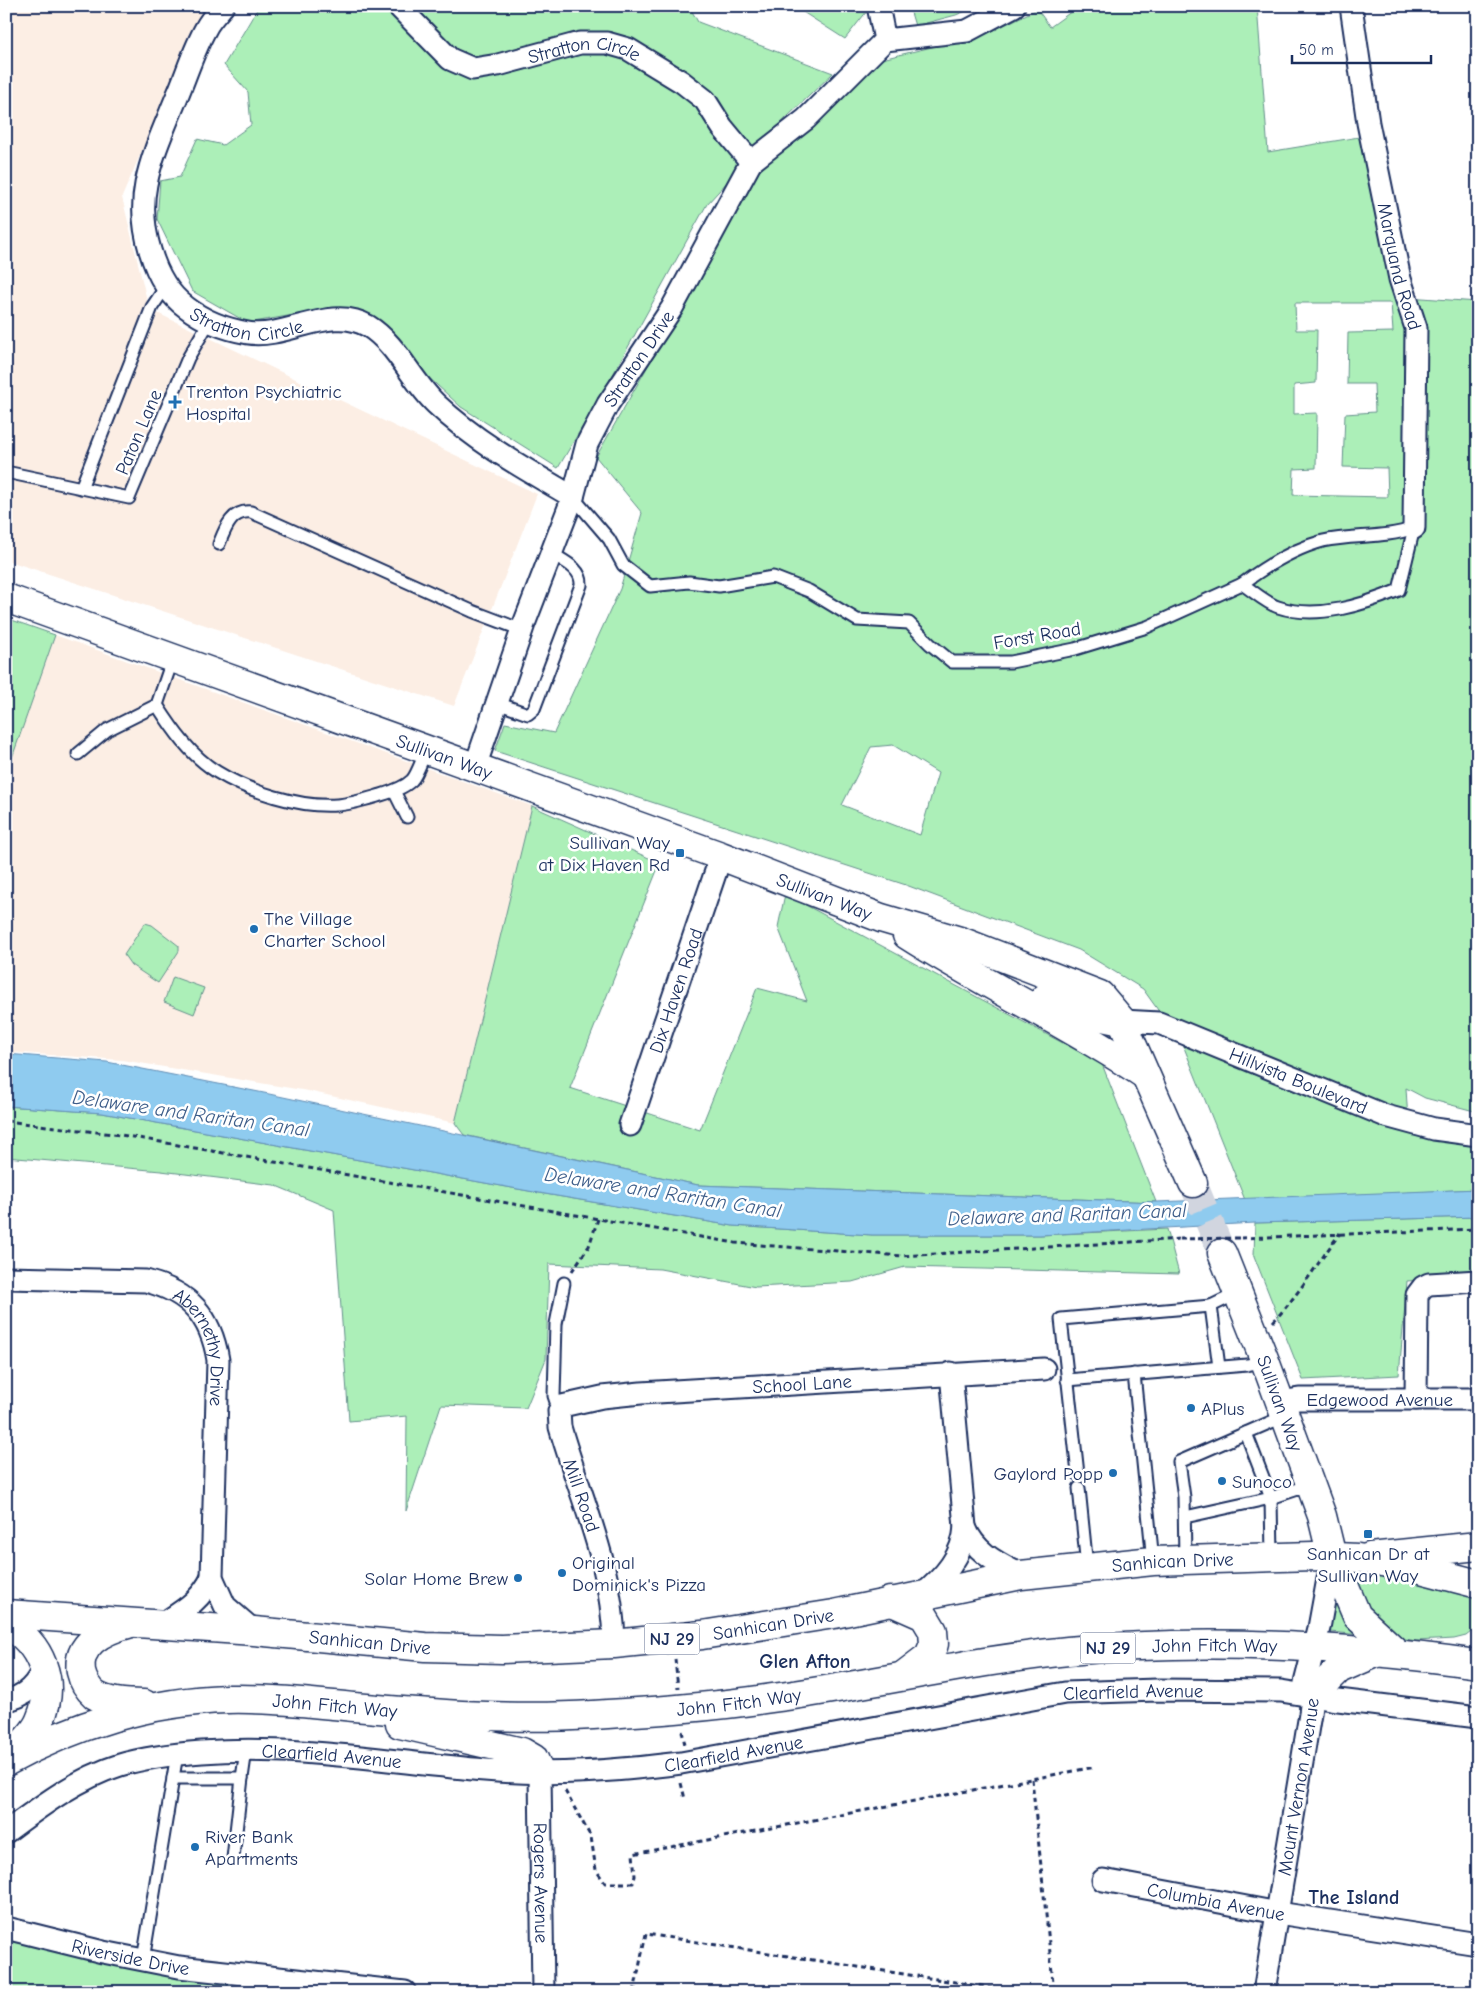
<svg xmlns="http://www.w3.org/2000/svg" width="1484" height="1998" font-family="'Comic Neue',sans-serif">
	<rect width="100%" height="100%" fill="#fff"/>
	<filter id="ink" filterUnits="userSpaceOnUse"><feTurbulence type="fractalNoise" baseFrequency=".02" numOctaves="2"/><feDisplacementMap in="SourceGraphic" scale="10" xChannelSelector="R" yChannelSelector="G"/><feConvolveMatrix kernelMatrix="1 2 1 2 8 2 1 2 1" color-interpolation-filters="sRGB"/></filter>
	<g filter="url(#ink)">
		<g fill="#fceee4">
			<polygon points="6,6 204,6 122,197 149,309 537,494 454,706 6,560"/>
			<polygon points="55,635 532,806 455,1123 308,1091 122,1060 6,1052 6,775"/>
		</g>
		<g fill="#acefb8" stroke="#648f8b" fill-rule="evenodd">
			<polygon points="259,6 689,6 698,22 833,73 786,118 707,204 611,378 558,468 461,407 414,364 367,315 299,314 248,323 192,291 157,219 160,181 180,177 197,139 223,145 251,125 248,92 224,65"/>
			<polygon points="705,6 871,6 845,39 795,7 704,9"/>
			<polygon points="909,6 978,6 956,15 915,26"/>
			<path d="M1079,6h178l11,146 91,-15 35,159 84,6v810l-53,-14 -19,-10 2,33 70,3v65l-233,11 -62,-155 -40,-56 -64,-39 -173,-65 -411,-134 10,-28 49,10 66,-144 22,-76 -46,-56 81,-142 76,-138 129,-118 104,-25 51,-25 13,18zM1295,303h96l2,29 -45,1 -1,51h27l1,28 -30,2 -2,53 44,1 1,29 -95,-2 1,-26 22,-1 1,-55 -23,1v-29l22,-2 1,-53h-21zM893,745l45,28 -18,62 -78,-30 29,-58z"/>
			<polygon points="6,618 55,635 6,775"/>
			<polygon points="532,806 660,863 570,1088 700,1130 757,988 807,1001 778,927 785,894 1102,1064 1156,1202 698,1185 464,1135 455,1123"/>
			<polygon points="145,923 152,925 179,946 179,951 158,983 131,965 124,955"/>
			<polygon points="173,977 204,988 194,1014 164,1002"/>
			<polygon points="6,1106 102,1113 545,1194 733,1226 872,1235 1040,1235 1167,1229 1179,1274 905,1267 852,1282 756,1287 660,1269 549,1264 546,1359 526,1408 441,1405 406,1511 407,1416 349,1421 334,1210 274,1185 161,1171 6,1157"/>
			<polygon points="1478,1217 1478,1276 1407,1281 1399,1375 1303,1380 1254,1256 1255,1223"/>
			<polygon points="1350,1571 1398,1575 1472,1596 1478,1606 1476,1628 1466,1636 1454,1639 1416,1641 1400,1638 1366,1608"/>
			<polygon points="1335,1596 1362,1635 1330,1632"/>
			<polygon points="6,1936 329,1992 6,1992"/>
		</g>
		<polygon fill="#8fcbef" stroke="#618db5" points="6,1054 107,1062 269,1094 698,1185 1156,1202 1478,1189 1478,1217 1255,1223 1040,1235 872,1235 733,1226 545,1194 102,1113 6,1106"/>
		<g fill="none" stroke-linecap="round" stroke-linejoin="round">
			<polyline stroke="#d1d5df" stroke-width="28" stroke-dasharray="28 14" stroke-linecap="butt" points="1193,1183 1222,1253"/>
			<g stroke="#1b2f5e" stroke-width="15">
				<g id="lane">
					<polyline points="6,472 129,498 188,358 209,322"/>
					<polyline points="81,488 152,307 167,285"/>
					<path d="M573,497l36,42 14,26 27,21 39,-4 30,4 54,-9 36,14 48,29 52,3 21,21 22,18h59l64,-13 72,-22 95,-43c11,7 24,19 36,23 39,13 85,-2 121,-17l15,-62"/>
					<path d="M219,544c6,-15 12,-34 32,-32l221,99 50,19"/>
					<path d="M1242,584c24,-18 51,-35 81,-43 30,-7 61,-2 91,-13"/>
					<path d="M497,703l31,11 6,-5 47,-124c1,-17 -18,-24 -30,-32"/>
					<path d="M157,705c16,25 34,51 60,67 31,19 83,36 120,33 14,-1 30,-6 44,-10 10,-3 23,-7 31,-15 6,-7 10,-22 15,-30"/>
					<polyline points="78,754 107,730 157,705 173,658"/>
					<polyline points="394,791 407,817"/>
					<polyline points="1211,1306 1238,1293"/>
					<polyline points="1134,1374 1153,1561"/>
					<polyline points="1067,1380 1247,1365 1265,1361"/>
					<polyline points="559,1411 554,1396 556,1324 564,1283"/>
					<polyline points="1078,1474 1061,1319 1211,1306 1219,1367"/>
					<polyline points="1079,1488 1087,1567"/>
					<polyline points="1185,1517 1271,1498 1246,1433"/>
					<polyline points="1272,1557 1271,1498 1310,1485"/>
					<polyline points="1185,1559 1184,1497 1179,1462 1285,1416"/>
					<polyline points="173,1778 242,1778 233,1858"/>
					<polyline points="242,1778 246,1750"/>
					<polyline points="143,1960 177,1754"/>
				</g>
			</g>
			<g stroke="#1b2f5e" stroke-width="25">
				<g id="street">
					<path id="s1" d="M223,6c-6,7 -13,14 -17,22 -12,21 -19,45 -28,66 -12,30 -26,59 -32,90 -8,40 6,98 40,123 18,14 39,22 62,26 39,6 83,-29 120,-7 29,18 43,54 68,78 40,38 89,65 137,93"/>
					<path id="s2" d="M398,6l52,53 23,10 25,-4 82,-22h27l21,6 54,33 23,18 17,27 29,35"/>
					<path id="s3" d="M1351,6l17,117 32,156 16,49 -2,200"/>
					<polyline points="885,40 967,31 1014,6"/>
					<path id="s4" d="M475,767l49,-143 49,-127 14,-53 21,-40 64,-96 79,-146 55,-43 79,-79 -7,-34"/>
					<path id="s5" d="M1122,1021l37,2 227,93 48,13 44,6"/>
					<path id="s6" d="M630,1125l91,-269"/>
					<path id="s7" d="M6,1278l140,3c43,11 65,35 72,79l-6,217 13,29 29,25"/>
					<polyline points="1416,1399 1417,1295 1423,1287 1429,1284 1478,1281"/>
					<path id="s8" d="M1281,1402l18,-3h179"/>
					<path d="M965,1527c10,26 33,36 56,48"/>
					<path d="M922,1595c22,-18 41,-39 43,-68l-14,-154"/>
					<path d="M161,1625c21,-14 40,-24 51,-48"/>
					<path id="s9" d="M614,1644c-1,-79 -33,-144 -54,-217l-1,-16 3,-5 40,-9 39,-4 403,-24"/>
					<path d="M6,1700c20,-3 31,-16 38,-34"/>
					<path id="s10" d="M540,1773l3,219"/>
					<path id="s11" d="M6,1832c35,-26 72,-54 114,-67 27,-8 54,-11 82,-13 95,-7 188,10 283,18 66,6 130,1 196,-7l384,-70 92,-3 124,1 49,8 148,18"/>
					<path id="s12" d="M1103,1880l175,33 200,31"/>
					<path id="s13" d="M6,1928l97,24 76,15 226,25"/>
					<path id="s14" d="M1264,1992l46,-278 2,-18 -7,-13 14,-55 13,-71"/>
				</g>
			</g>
			<g stroke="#1b2f5e" stroke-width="31">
				<g id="secondary">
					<path id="s15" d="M6,598l715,258 160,62 82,24 137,53 22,26 71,162"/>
					<path d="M907,935c78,50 162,89 238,140"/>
					<polyline points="1045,998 1092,1015 1122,1021"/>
					<path id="s16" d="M1222,1253l43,108 57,155 10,41"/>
					<polyline points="1370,1557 1478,1546"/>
				</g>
			</g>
			<g stroke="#1b2f5e" stroke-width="31">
				<g id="highway">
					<polyline points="1332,1557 1357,1616 1397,1653"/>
					<polyline points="890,1601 924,1616 933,1631 934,1644 929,1656 904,1675"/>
					<path id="s17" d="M6,1614l248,17 171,16 77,2 112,-5 88,-9 132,-21 187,-39 132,-14 160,-5 45,2 59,10 61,16"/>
					<path d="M6,1624c35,19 51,58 34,96 -5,13 -17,23 -27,33"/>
					<path d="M128,1624c-23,6 -52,19 -47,48 2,9 7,17 14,23 13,8 34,9 49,9"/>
					<polyline points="1312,1696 1339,1669 1376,1653"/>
					<polyline points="400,1724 522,1752 534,1759 540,1773"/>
					<path id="s18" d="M6,1762c67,-37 145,-61 221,-63 43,-1 85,4 127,8 80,7 159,13 239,8 60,-4 120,-8 179,-17 99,-13 196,-37 296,-47 137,-13 273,-6 410,13"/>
				</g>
			</g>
			<g stroke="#1b2f5e" stroke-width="3" stroke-dasharray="5 4" stroke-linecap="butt">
				<polyline points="6,1121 121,1135 735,1243 902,1256 1180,1239"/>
				<polyline points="1241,1238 1478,1229"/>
				<polyline points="572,1271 589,1246 598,1219"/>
				<path d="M1273,1322c25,-27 45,-59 67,-89"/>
				<polyline points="675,1659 678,1688"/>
				<polyline points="682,1731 685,1745"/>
				<polyline points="1032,1779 1054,1992"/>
				<polyline points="681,1783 685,1799"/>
				<polyline points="565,1791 591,1837 596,1870 605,1883 633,1883 635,1876 633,1854 1095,1767"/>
				<polyline points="634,1992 646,1934 1019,1992"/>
			</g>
			<use href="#lane" stroke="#fff" stroke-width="11"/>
			<use href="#street" stroke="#fff" stroke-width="21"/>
			<use href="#secondary" stroke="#fff" stroke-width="28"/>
			<use href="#highway" stroke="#fff" stroke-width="28"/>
			<polyline stroke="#1b2f5e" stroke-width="3" stroke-dasharray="5 4" stroke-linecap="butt" points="1180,1239 1241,1238"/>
		</g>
	</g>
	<g fill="#1f6fb2" stroke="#fff" stroke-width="2">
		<path d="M172.5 394.5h5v5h5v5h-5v5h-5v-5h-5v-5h5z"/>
		<rect x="675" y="848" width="10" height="10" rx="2.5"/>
		<circle cx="254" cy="929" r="5"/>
		<circle cx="1191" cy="1408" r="5"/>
		<circle cx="1113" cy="1473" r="5"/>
		<circle cx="1222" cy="1481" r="5"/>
		<rect x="1363" y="1529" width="10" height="10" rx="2.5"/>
		<circle cx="562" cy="1573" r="5"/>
		<circle cx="518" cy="1578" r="5"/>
		<circle cx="195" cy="1847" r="5"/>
	</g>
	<g text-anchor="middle" stroke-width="5" stroke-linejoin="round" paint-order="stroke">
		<g fill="#fff" stroke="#5f6d8e" stroke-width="1">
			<rect x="644.5" y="1623.5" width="55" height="31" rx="4"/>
			<rect x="1080.5" y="1632.5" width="55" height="31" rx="4"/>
		</g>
		<g font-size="18" font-weight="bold" fill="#1b2f5e">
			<text x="672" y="1645">NJ 29</text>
			<text x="1108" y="1654">NJ 29</text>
		</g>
		<g font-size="19" fill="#1b2f5e" stroke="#fff">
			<text dy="7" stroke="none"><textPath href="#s2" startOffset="214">Stratton Circle</textPath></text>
			<text dy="7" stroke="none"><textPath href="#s3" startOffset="265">Marquand Road</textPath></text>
			<text dy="7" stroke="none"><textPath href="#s1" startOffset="396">Stratton Circle</textPath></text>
			<text dy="7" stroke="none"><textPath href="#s4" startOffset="442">Stratton Drive</textPath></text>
			<text transform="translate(138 432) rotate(-67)" y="7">Paton Lane</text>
			<text transform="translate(1037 635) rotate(-10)" y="7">Forst Road</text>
			<text dy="7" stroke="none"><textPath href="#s15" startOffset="466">Sullivan Way</textPath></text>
			<text dy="7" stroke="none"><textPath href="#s15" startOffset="871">Sullivan Way</textPath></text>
			<text dy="7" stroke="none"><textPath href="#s6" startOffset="142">Dix Haven Road</textPath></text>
			<text dy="7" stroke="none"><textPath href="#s5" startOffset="188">Hillvista Boulevard</textPath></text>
			<text dy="7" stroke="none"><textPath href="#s7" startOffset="236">Abernethy Drive</textPath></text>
			<text dy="7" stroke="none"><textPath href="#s9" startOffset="488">School Lane</textPath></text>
			<text dy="7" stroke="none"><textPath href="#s8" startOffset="99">Edgewood Avenue</textPath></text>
			<text dy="7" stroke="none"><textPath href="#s16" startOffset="161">Sullivan Way</textPath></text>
			<text transform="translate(582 1495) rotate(71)" y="7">Mill Road</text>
			<text dy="7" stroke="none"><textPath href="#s17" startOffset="1175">Sanhican Drive</textPath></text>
			<text dy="7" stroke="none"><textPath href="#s17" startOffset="770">Sanhican Drive</textPath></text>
			<text dy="7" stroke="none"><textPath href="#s17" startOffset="365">Sanhican Drive</textPath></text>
			<text dy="7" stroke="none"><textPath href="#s18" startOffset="1225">John Fitch Way</textPath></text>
			<text dy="7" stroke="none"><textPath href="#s11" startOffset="1155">Clearfield Avenue</textPath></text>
			<text dy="7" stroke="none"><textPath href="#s18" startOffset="745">John Fitch Way</textPath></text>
			<text dy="7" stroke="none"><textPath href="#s18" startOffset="340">John Fitch Way</textPath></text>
			<text dy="7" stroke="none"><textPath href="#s11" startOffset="750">Clearfield Avenue</textPath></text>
			<text dy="7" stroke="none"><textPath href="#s11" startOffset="346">Clearfield Avenue</textPath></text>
			<text dy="7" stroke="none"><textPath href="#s14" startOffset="208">Mount Vernon Avenue</textPath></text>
			<text dy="7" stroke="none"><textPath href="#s10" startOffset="110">Rogers Avenue</textPath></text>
			<text dy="7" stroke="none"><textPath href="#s12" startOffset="115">Columbia Avenue</textPath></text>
			<text dy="7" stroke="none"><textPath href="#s13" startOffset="128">Riverside Drive</textPath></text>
		</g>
		<g font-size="19" fill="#1b2f5e" stroke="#fff" text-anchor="start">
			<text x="186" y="398">Trenton Psychiatric<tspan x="186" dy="22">Hospital</tspan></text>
			<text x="670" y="849" text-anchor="end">Sullivan Way<tspan x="670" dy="22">at Dix Haven Rd</tspan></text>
			<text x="264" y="925">The Village<tspan x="264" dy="22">Charter School</tspan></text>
			<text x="1201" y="1415">APlus</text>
			<text x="1103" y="1480" text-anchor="end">Gaylord Popp</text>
			<text x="1232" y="1488">Sunoco</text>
			<text x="1368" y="1560" text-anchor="middle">Sanhican Dr at<tspan x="1368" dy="22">Sullivan Way</tspan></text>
			<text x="572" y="1569">Original<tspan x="572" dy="22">Dominick's Pizza</tspan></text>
			<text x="508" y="1585" text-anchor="end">Solar Home Brew</text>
			<text x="205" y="1843">River Bank<tspan x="205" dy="22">Apartments</tspan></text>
		</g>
		<g font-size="20" font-style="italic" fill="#3e5e8a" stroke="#fff">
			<text transform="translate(191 1113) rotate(8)" y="7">Delaware and Raritan Canal</text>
			<text transform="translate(663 1192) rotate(9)" y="7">Delaware and Raritan Canal</text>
			<text transform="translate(1067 1214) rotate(-2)" y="7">Delaware and Raritan Canal</text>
		</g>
		<g font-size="20" font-weight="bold" fill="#1b2f5e" stroke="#fff">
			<text x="805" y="1668">Glen Afton</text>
			<text x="1354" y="1904">The Island</text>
		</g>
	</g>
	<rect width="1484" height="1998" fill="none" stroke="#fff" stroke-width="25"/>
	<rect x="12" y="12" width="1459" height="1973" fill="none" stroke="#1b2f5e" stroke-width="2" filter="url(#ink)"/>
	<path d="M1292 55v8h139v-8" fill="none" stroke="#1b2f5e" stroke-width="2.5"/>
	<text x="1299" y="55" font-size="15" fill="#1b2f5e" stroke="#ffffff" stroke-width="4" paint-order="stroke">50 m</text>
</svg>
